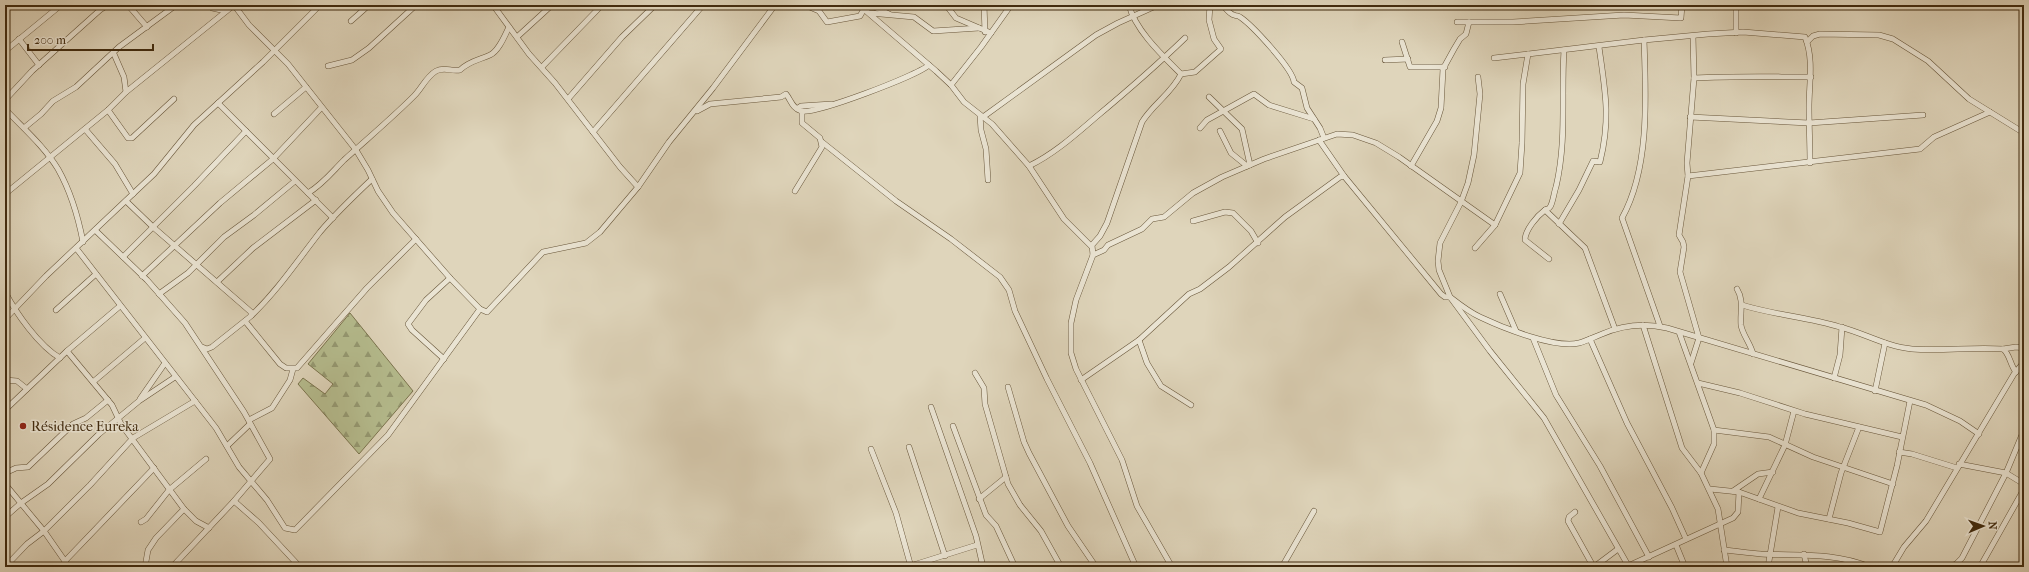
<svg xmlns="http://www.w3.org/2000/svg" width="2029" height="572" font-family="'IM FELL French Canon',serif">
	<defs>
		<pattern id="forest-firs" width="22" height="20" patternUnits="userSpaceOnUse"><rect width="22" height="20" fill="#b5bc8e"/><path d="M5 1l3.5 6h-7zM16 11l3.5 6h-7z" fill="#959972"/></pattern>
	</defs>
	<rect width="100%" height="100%" fill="#dfd5bb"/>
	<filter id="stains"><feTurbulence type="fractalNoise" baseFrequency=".005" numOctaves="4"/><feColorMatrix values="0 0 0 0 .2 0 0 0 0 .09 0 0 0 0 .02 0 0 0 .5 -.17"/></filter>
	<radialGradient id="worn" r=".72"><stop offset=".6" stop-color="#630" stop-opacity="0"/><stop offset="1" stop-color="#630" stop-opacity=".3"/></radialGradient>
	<polygon fill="url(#forest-firs)" stroke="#7b744e" points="350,313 413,391 359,454 298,384 303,378 325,394 333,384 308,364"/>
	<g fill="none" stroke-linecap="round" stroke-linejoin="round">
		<g stroke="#68563a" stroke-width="6">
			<g id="minor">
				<polyline points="128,5 147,27"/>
				<polyline points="234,5 249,25 288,64 356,150 368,170 378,191 393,213 450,278 480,309 487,312 543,252 586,243 600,232 638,187 669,142 713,88 775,5"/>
				<polyline points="493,5 529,54 555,83 620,167 638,187"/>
				<polyline points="805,5 819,11 827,22 860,16 864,9"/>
				<path d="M859,5l77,66 15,14 13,17 28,22 37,42c25,-12 46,-31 67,-49 30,-25 60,-51 89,-79"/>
				<polyline points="870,5 889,14"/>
				<polyline points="946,5 956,18 991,33"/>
				<polyline points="984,5 985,32"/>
				<path d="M1129,5c6,25 34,51 52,69"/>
				<path d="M1222,5c4,3 7,9 12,10 5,2 1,-1 6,2 12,8 53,52 54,65l8,6 5,20 13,20 4,10"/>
				<polyline points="1736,5 1736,33"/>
				<polyline points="212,8 226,11"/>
				<polyline points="870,13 914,17 933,31 979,28"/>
				<polyline points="351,21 369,5"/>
				<polyline points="1457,22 1513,22 1624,15 1681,18 1682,5"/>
				<polyline points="517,37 552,5"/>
				<polyline points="19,39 39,65"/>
				<path d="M1644,40c2,56 6,128 -22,178l38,108"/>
				<polyline points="1402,42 1410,67 1445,67"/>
				<polyline points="1807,42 1813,36 1820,34 1879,35 1893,39 1928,61 1969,99 2024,133"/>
				<polyline points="5,51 61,5"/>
				<polyline points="114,54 124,77 126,92"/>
				<path d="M1494,58l150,-18 64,-6 35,-2 62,5c9,22 4,47 4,70 0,19 1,38 1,56"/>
				<polyline points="1385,60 1408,59"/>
				<polyline points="328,66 352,60 369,48 416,5"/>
				<polyline points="542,67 602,5"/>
				<polyline points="1181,74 1195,72 1221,49 1214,39 1209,20 1210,5"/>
				<polyline points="1478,77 1480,94 1474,155 1468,183 1461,202 1440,243 1438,261 1439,270 1450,297 1490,351 1544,418 1629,567"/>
				<path d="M1694,78c39,-2 78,-1 117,-1"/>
				<polyline points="951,85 981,47 1011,5"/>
				<polyline points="1209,97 1242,129 1250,165"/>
				<polyline points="568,99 622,37 655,5"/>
				<polyline points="5,100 32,71 100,10 108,5"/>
				<polyline points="218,103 333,218"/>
				<polyline points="798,108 801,106 832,104"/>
				<path d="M5,109c18,19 39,37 53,60 13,23 20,47 25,73"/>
				<polyline points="108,110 128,138 132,138 174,99"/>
				<path d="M697,111l13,-7 71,-7 5,-3c5,6 6,14 15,17 13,4 115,-35 128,-46"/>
				<polyline points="274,114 306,87"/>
				<polyline points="980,115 981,130 986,149 988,180"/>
				<polyline points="983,117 1096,35 1118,23 1158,5"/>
				<polyline points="1690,117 1809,123 1923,115"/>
				<polyline points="24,128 41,114 53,101 76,87 119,47 176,5"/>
				<polyline points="1200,128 1207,120 1254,94 1269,105 1314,119"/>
				<polyline points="85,129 115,164 133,194"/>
				<polyline points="1220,131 1231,153 1247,166"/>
				<polyline points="593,132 703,5"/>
				<polyline points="1319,140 1344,176"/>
				<polyline points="822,142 896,201 951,239 1000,277 1009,290 1015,311 1047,379 1090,463 1136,567"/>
				<polyline points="1029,166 1064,219 1091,246"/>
				<polyline points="1411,166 1437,121 1441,108 1443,69 1454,49 1460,39 1466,34 1469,22"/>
				<polyline points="1688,176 1920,149 1934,137 1990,112"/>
				<polyline points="795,191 822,147 820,138 802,123 802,111"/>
				<path d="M308,193c15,-9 24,-21 36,-33 23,-21 48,-42 70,-64 8,-8 12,-19 22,-25 9,-5 15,1 24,-1 9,-9 19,-10 30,-15 9,-4 15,-20 19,-28"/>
				<polyline points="5,194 108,110 126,92 234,5"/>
				<polyline points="126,201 153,227 251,312 251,316 212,347 207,349 202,347"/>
				<polyline points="1545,210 1585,248 1615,329"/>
				<polyline points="1193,221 1225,212 1233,213 1251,231 1258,243"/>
				<path d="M1559,224l20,-34 14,-29 7,1c11,-44 5,-72 -1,-115"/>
				<polyline points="95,230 147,280 185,323 244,412 270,459 234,501 172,567"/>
				<polyline points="76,248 216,428 239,467 267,500 285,528 295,530 388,435 480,309"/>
				<polyline points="1475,248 1495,225 1520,173 1522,143 1523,84 1528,54"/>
				<polyline points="1093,255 1104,250 1108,245 1142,229 1152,219 1164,217 1193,193 1222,177 1264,159 1337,134 1353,135 1376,143 1399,157 1495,225"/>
				<polyline points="123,257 194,186 246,131"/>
				<path d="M1549,259l-24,-19c0,-10 12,-24 20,-30 1,-1 4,-1 5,-3 3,-4 4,-15 6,-20 11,-47 5,-90 8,-137"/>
				<polyline points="142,276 220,203 273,159 321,108"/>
				<polyline points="217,282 253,248 316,200"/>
				<path d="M1737,289c7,11 3,23 4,36 1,9 10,19 12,29"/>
				<path d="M5,292c11,21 34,54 55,66"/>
				<polyline points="159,294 188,273 224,237 254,215 295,181"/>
				<polyline points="1500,294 1516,331"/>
				<path d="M1742,305c32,10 66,12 98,22 24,6 47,20 72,22 30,2 61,-2 91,0 7,5 7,16 13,23"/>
				<polyline points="56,310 96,274"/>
				<path d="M252,315c26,-25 46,-55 68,-83 16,-19 34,-36 52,-53"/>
				<polyline points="5,319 46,276 154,174 194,125 263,62 320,5"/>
				<polyline points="245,321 280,364 286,368 297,368 367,288 416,239"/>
				<polyline points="1643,325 1682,448 1701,473 1718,509 1727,567"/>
				<polyline points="1679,332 1714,430 1714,444 1701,473"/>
				<polyline points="1533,338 1556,395 1600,466 1649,557"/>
				<polyline points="1590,339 1627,423 1672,508 1686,539"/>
				<polyline points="1139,340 1147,363 1161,386 1191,405"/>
				<polyline points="2003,349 2016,347 2024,348"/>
				<polyline points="67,351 112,405 121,424 184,509 196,521 209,528"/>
				<polyline points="444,359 412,330 408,324 426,300 450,278"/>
				<polyline points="1691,363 1699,338 1680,272 1684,247 1683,242 1679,235 1688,176 1687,163 1694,78 1693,36"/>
				<polyline points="975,373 984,388 985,404 1008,484 1020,505 1041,531 1061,567"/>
				<polyline points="1834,378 1840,355 1842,327"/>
				<polyline points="5,380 17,381 27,389"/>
				<path d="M1081,380l58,-40 50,-46 11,-5 29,-22 56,-50 55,-40 4,-1 97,118 4,3h5c9,7 19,15 30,20 23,11 76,32 99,26 8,-2 15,-6 23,-9 21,-9 43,-11 65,-6l259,77 34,16 19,13"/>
				<polyline points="93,382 145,338"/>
				<polyline points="1698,383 1740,393 1805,414 1902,437"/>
				<polyline points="1008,387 1024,442 1029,453 1068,526 1096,567"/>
				<polyline points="1875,391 1885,343"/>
				<polyline points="140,399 165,363"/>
				<polyline points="931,407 976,536 983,567"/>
				<polyline points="5,410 67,351 120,306"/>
				<polyline points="249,420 272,408 290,380 293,369"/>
				<polyline points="953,426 986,515 996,526 1015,567"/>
				<polyline points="1714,430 1769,437 1813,457 1893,484"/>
				<polyline points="227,446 250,424"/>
				<polyline points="909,447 945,556"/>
				<polyline points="871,449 896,513 911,567"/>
				<polyline points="1899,452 1912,454 1957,468"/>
				<polyline points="1959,464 2006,473 2024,484"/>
				<polyline points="5,473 16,468 28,467 73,424 86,418 108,400"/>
				<polyline points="5,484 44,531 69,567"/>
				<polyline points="1710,489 1739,492 1798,513 1848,523 1880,532 1897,466 1910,401"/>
				<polyline points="1733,491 1758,474 1773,472"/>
				<polyline points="979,499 1006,477"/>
				<polyline points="1759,499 1785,445 1794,411"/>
				<polyline points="234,501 259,523 300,567"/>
				<polyline points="1575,512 1569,517 1568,521 1593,566 1591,567"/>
				<polyline points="5,517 21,503 48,484 99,434 139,401 175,377"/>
				<polyline points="1829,519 1841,473 1859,427"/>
				<polyline points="141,522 146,519 169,490 206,459"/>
				<polyline points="1676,545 1685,567"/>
				<path d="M1724,550c12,1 24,3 37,4 38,2 72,-2 109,13"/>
				<polyline points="1804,554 1807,567"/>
				<polyline points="65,561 154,468"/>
				<polyline points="1628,566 1733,518 1738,512 1739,492"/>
				<polyline points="5,567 27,544 44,531 90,485 133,438 195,401"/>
				<polyline points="145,567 148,550 156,538 184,509"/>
				<polyline points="907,567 977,545"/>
				<path d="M1172,567l-35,-61 -15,-46 -46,-91 -5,-16v-30l5,-23 17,-45 -1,-10 8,-9 7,-13 35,-101c11,-18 30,-29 39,-48"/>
				<polyline points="1282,567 1314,511"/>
				<polyline points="1594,567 1618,549"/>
				<polyline points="1768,567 1778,507"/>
				<polyline points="1892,567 1904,547 1926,521 2014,374 2024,362"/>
				<polyline points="1949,567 1956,564 1962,558 2006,473 2024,430"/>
				<polyline points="1980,567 2024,489"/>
			</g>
		</g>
		<use href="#minor" stroke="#eae4d3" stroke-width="5"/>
	</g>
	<circle fill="#8f2418" stroke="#eae4d3" stroke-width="1.5" cx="23" cy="426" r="4"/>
	<g text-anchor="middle" stroke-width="3" stroke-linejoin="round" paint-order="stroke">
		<g font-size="14" fill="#412b0f" stroke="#eae4d3" text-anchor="start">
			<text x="31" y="431">Résidence Eureka</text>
		</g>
	</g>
	<rect width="2029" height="572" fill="none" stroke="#dfd5bb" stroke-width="20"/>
	<rect x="6" y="6" width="2017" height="560" fill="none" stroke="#412b0f" stroke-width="2"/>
	<rect x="10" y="10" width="2009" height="552" fill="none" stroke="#412b0f"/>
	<g transform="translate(1983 526) rotate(88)" stroke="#eae4d3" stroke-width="3" paint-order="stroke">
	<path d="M0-3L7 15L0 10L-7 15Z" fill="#412b0f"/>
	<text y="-6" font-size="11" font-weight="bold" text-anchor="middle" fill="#412b0f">N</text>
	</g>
	<path d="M28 44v6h125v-6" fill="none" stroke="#412b0f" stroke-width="2"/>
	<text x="34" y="44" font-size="12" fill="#412b0f" stroke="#eae4d3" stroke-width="3" paint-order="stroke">200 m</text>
	<rect width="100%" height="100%" filter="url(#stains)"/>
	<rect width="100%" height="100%" fill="url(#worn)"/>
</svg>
